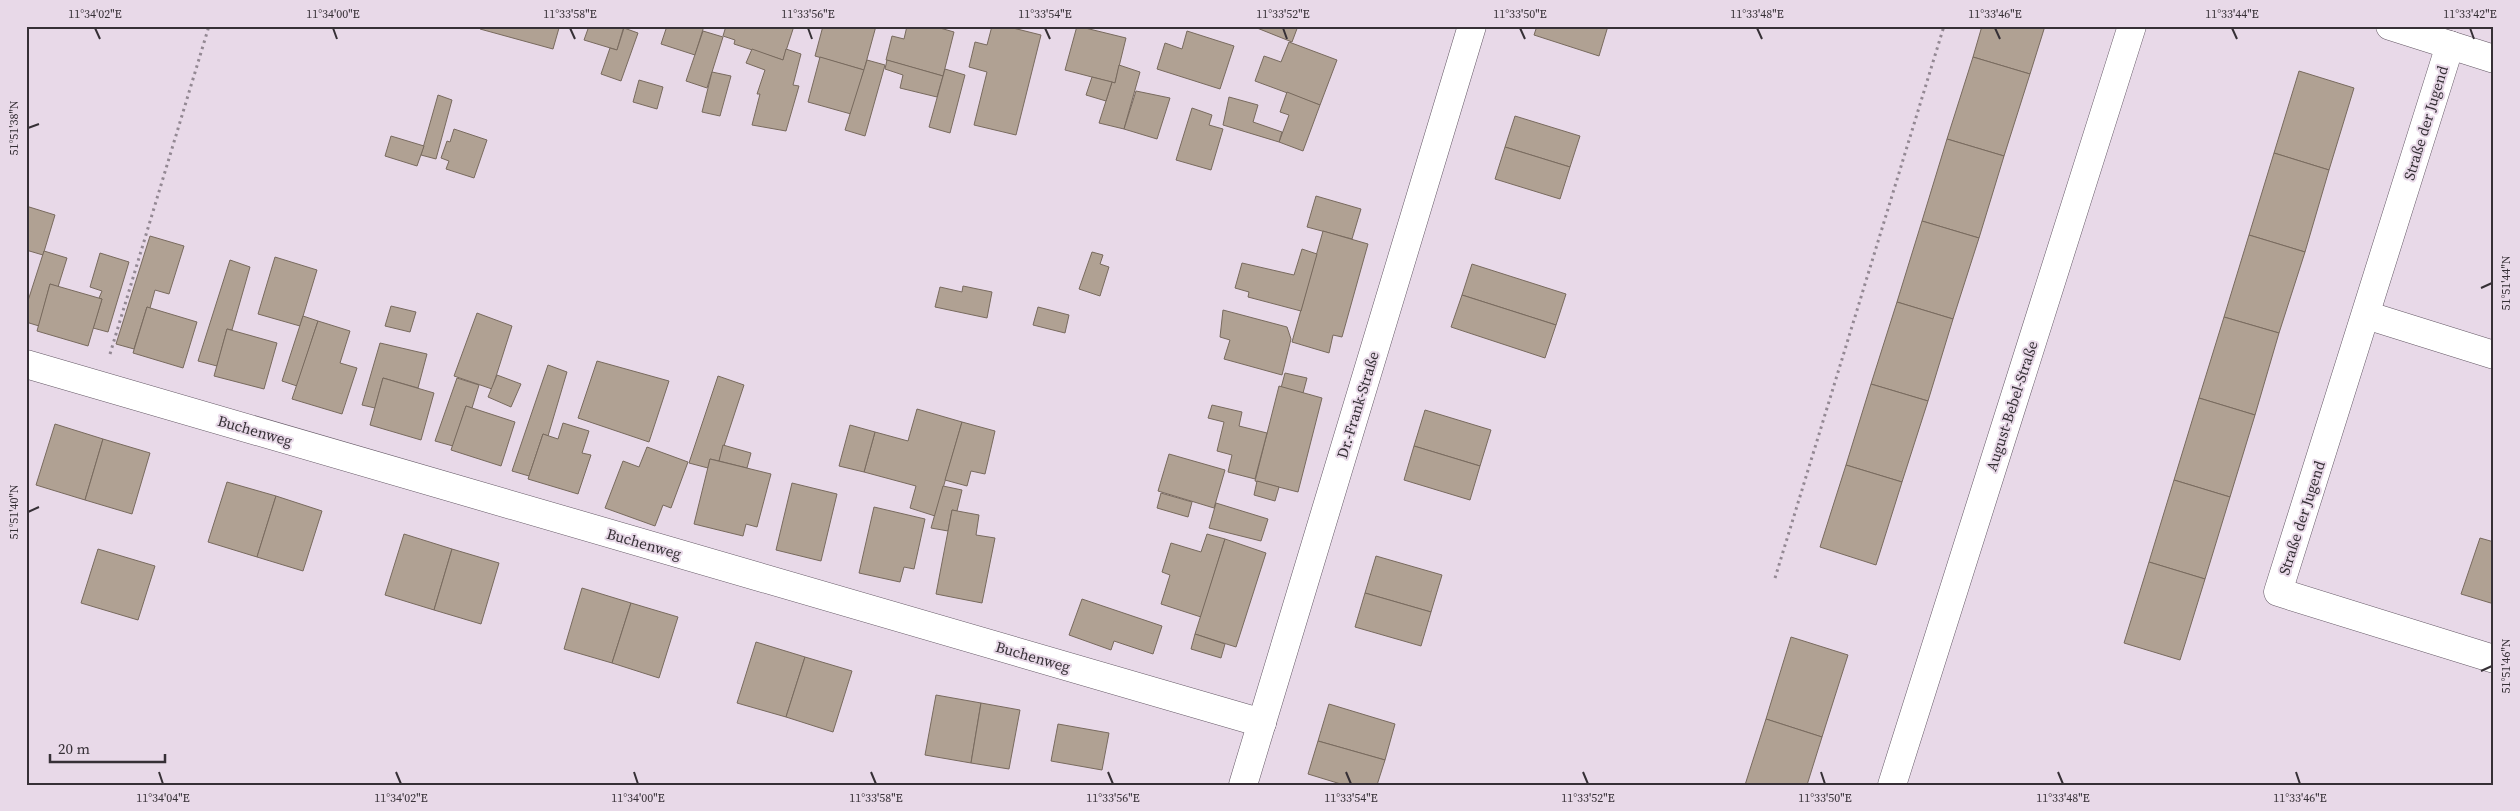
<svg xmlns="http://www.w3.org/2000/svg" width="2520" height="811" font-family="'Source Serif 4',serif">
	<rect width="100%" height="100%" fill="#e8d9e8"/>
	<g fill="#b0a193" stroke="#786a5e">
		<polygon points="481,26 554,26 559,28 553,49 480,29"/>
		<polygon points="589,26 624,26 617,50 584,40"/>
		<polygon points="667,26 704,26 695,55 661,44"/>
		<polygon points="726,26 794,26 783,60 734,44 735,40 723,36"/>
		<polygon points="823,26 876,26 864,70 815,56"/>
		<polygon points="907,26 933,26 954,32 943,76 886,60 892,36 904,39"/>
		<polygon points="992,26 1005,26 1041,35 1016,135 974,125 987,72 969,67 975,42 987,45"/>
		<polygon points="1077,26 1126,38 1115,83 1065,70"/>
		<polygon points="1252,26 1298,26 1292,42"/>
		<polygon points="1537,26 1608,26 1599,56 1534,35"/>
		<polygon points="1982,26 2045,26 2030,74 1973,57"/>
		<polygon points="624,28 638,33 621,81 601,74 610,48 617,50"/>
		<polygon points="703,31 723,37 707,88 686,81"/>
		<polygon points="1187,31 1234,46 1220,89 1157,69 1165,43 1182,49"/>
		<polygon points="1289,42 1337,60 1320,105 1255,81 1264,56 1281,62"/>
		<polygon points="752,49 783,60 786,49 801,54 793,85 799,86 786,131 752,125 760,94 757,94 765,70 746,63"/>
		<polygon points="820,57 864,70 851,114 808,102"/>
		<polygon points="1973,57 2030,74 2004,156 1947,139"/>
		<polygon points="867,60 885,65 865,136 845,130"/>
		<polygon points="887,60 943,76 937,97 900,88 903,75 885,69"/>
		<polygon points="1119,65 1140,72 1124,129 1099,123 1112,82 1115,83"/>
		<polygon points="945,69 965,75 950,133 929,127"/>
		<polygon points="2299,71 2354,88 2329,170 2274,153"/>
		<polygon points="712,72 731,76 720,116 702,112"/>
		<polygon points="1092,77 1112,82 1106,101 1086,95"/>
		<polygon points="639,80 663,87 657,109 633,102"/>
		<polygon points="1136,91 1170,98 1157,139 1124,129"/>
		<polygon points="1287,92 1320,105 1303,151 1279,142 1289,115 1280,112"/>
		<polygon points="438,95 452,100 436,159 421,155"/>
		<polygon points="1229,97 1258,105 1253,122 1282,132 1279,142 1223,125"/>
		<polygon points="1192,108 1212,115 1209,125 1223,129 1211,170 1176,160"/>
		<polygon points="1515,116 1580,136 1570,167 1505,147"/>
		<polygon points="454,129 487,140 474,178 446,169 449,161 441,158 447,141 450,142"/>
		<polygon points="391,136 424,146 417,166 385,156"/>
		<polygon points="1947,139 2004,156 1979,238 1922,221"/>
		<polygon points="1505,147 1570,167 1560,199 1495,179"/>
		<polygon points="2274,153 2329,170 2305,252 2249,235"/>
		<polygon points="1316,196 1361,209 1352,239 1307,227"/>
		<polygon points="26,206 55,215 43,255 26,250"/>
		<polygon points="1922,221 1979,238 1953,319 1897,302"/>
		<polygon points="1323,231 1368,244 1342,337 1333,335 1329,353 1292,342"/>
		<polygon points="2249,235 2305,252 2279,333 2224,317"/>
		<polygon points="150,236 184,246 169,294 155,290 150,308 147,307 134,349 116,344"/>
		<polygon points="1302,249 1317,254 1301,311 1248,297 1249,292 1235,288 1242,263 1294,275"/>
		<polygon points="44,251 67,258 58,287 50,284 39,326 26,322 26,307"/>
		<polygon points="1092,252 1103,255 1100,264 1109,267 1100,296 1079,289"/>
		<polygon points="100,253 129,262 108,332 93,328 102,299 99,298 102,291 90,287"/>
		<polygon points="275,257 317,270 300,326 258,314"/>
		<polygon points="230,260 250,267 232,330 227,329 217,366 198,361"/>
		<polygon points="1472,264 1566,294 1556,325 1462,295"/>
		<polygon points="50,284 102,299 88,346 37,331"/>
		<polygon points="963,286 992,292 987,318 935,307 940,287 962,292"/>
		<polygon points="1462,295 1556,325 1545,358 1451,327"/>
		<polygon points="1897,302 1953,319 1928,401 1871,384"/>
		<polygon points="391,306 416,312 410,332 385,326"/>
		<polygon points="147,307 197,322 183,368 133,353"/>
		<polygon points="1038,307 1069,315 1065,333 1033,325"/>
		<polygon points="1223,310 1287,327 1291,339 1282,375 1224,359 1230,340 1220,337"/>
		<polygon points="477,313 512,326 492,389 454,376"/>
		<polygon points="303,316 318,321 297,386 282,381"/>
		<polygon points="2224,317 2279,333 2255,415 2199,398"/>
		<polygon points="318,321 350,331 340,363 357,368 342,414 292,399"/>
		<polygon points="227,329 277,343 264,389 214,376"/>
		<polygon points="380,343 427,354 418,388 383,378 375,408 362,405"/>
		<polygon points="597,361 669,381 649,442 578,418"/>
		<polygon points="548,365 567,372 548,436 543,434 529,476 512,471"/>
		<polygon points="1285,373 1307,378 1303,393 1281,388"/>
		<polygon points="497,375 521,384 511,407 488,397"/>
		<polygon points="718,376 744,385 719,461 710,459 708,468 689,463"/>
		<polygon points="383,378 434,393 421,440 370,425"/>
		<polygon points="457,378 479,385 472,408 466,406 453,446 435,441"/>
		<polygon points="1871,384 1928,401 1902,482 1846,465"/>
		<polygon points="1279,386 1322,398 1298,492 1255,481"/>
		<polygon points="2199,398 2255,415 2230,497 2174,480"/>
		<polygon points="1212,405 1242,412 1239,426 1267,433 1255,479 1228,472 1232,455 1217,451 1224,422 1208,418"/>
		<polygon points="466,406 515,422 501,466 451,450"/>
		<polygon points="917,409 962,422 935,516 910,508 916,486 864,472 875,432 908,441"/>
		<polygon points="1425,410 1491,430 1480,466 1414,446"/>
		<polygon points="962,422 995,431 985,474 971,471 967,486 945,480"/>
		<polygon points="563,423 589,431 582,453 591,455 578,494 528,479 543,434 558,439"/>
		<polygon points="55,424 103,439 85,500 36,485"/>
		<polygon points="850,425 875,432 864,472 839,466"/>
		<polygon points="103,439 150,453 132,514 85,500"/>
		<polygon points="723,445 751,453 747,468 719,461"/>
		<polygon points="1414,446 1480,466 1470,500 1404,480"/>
		<polygon points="647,447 688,462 671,508 663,505 655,526 605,508 623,461 639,467"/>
		<polygon points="1169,454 1225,470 1214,508 1158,491"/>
		<polygon points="710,459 771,474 757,527 746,524 743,536 694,524"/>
		<polygon points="1846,465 1902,482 1876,565 1820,547"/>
		<polygon points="2174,480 2230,497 2205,579 2149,562"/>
		<polygon points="1257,481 1279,487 1275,501 1254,495"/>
		<polygon points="227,482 276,496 257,557 208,542"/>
		<polygon points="792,483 837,494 821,561 776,550"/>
		<polygon points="943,486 962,490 957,511 952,510 948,531 931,528"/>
		<polygon points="1161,493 1192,502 1188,517 1157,508"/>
		<polygon points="276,496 322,511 303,571 257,557"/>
		<polygon points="1216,503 1268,519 1261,541 1209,528"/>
		<polygon points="874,507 925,519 914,569 904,567 900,582 859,573"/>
		<polygon points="952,510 979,515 976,535 995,538 982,603 936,594"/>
		<polygon points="404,534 452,549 434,610 385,595"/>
		<polygon points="1207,534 1225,539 1201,617 1161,604 1170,575 1162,572 1171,543 1201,552"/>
		<polygon points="2480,538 2494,542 2494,604 2461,594"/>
		<polygon points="1225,539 1266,553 1236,647 1195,634"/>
		<polygon points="98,549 155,566 138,620 81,603"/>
		<polygon points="452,549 499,563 481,624 434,610"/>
		<polygon points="1376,556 1442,575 1431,612 1365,593"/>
		<polygon points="2149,562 2205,579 2180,660 2124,643"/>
		<polygon points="582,588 631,603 612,663 564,649"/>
		<polygon points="1365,593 1431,612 1421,646 1355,627"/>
		<polygon points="1082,599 1162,626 1153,654 1114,641 1111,650 1069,635"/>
		<polygon points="631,603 678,617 659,678 612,663"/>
		<polygon points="1195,634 1225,644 1221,658 1191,649"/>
		<polygon points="1791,637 1848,655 1822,737 1766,719"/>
		<polygon points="756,642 805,657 786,717 737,703"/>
		<polygon points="805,657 852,671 833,732 786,717"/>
		<polygon points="936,695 981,703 971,763 925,755"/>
		<polygon points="981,703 1020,710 1009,769 971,763"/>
		<polygon points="1329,704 1395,724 1385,760 1318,741"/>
		<polygon points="1766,719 1822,737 1807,785 1745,785"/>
		<polygon points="1058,724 1109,733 1102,770 1051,761"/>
		<polygon points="1318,741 1385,760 1377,785 1344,785 1308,774"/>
	</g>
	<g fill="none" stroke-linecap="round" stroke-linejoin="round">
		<g stroke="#645865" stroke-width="29">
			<g id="street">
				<polyline points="2390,26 2494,59"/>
				<polyline points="2450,45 2278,592 2494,659"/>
				<polyline points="2366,315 2494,355"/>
				<polyline points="26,364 1262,723"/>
				<polyline points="1243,785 1472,26"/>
				<polyline points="1892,785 2132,26"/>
			</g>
		</g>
		<g stroke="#938893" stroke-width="3" stroke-dasharray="2.5 4" stroke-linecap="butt">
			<polyline points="110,354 209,26"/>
			<polyline points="1775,578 1944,26"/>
		</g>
		<use href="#street" stroke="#fff" stroke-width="28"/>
	</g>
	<path fill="none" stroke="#363036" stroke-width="2" d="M95,28l5,11M333,28l4,11M570,28l5,11M808,28l4,11M1045,28l5,11M1283,28l4,11M1520,28l5,11M1757,28l5,11M1995,28l5,11M2232,28l5,11M2470,28l4,11M28,128l11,-4M2481,288l11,-5M28,512l11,-5M2481,671l11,-5M159,772l4,12M396,772l5,12M634,772l4,12M871,772l5,12M1108,772l5,12M1346,772l5,12M1583,772l5,12M1821,772l4,12M2058,772l5,12M2296,772l4,12"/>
	<g text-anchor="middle" stroke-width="4" stroke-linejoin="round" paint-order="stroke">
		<g font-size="15" fill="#363036" stroke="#e8d9e8">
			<text transform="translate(2426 123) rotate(-73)" y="5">Straße der Jugend</text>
			<text transform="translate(1358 405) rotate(-73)" y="5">Dr.-Frank-Straße</text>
			<text transform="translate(2012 406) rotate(-72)" y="5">August-Bebel-Straße</text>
			<text transform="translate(255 431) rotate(16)" y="5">Buchenweg</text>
			<text transform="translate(2302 518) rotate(-72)" y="5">Straße der Jugend</text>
			<text transform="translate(644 544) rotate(16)" y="5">Buchenweg</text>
			<text transform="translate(1033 657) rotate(16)" y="5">Buchenweg</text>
		</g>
	</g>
	<rect width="2520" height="811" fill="none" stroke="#e8d9e8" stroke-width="55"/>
	<path d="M50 754v8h115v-8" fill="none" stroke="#363036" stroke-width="2.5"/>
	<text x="58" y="754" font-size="15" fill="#363036" stroke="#e8d9e8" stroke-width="4" paint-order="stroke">20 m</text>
	<rect x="28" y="28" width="2464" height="756" fill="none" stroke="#363036" stroke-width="2"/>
	<g font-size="12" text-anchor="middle" fill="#363036">
		<text x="95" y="18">11°34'02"E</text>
		<text x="333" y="18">11°34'00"E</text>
		<text x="570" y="18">11°33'58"E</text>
		<text x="808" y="18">11°33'56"E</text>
		<text x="1045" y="18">11°33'54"E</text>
		<text x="1283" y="18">11°33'52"E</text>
		<text x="1520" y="18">11°33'50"E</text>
		<text x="1757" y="18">11°33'48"E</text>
		<text x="1995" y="18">11°33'46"E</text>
		<text x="2232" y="18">11°33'44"E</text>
		<text x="2470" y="18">11°33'42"E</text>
		<text transform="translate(14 128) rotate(-90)" y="4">51°51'38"N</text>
		<text transform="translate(2506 283) rotate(-90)" y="4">51°51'44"N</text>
		<text transform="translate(14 512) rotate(-90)" y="4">51°51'40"N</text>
		<text transform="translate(2506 666) rotate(-90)" y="4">51°51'46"N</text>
		<text x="163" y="802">11°34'04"E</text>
		<text x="401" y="802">11°34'02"E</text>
		<text x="638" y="802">11°34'00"E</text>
		<text x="876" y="802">11°33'58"E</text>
		<text x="1113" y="802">11°33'56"E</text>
		<text x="1351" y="802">11°33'54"E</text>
		<text x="1588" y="802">11°33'52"E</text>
		<text x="1825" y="802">11°33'50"E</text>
		<text x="2063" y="802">11°33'48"E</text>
		<text x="2300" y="802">11°33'46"E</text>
	</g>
</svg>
